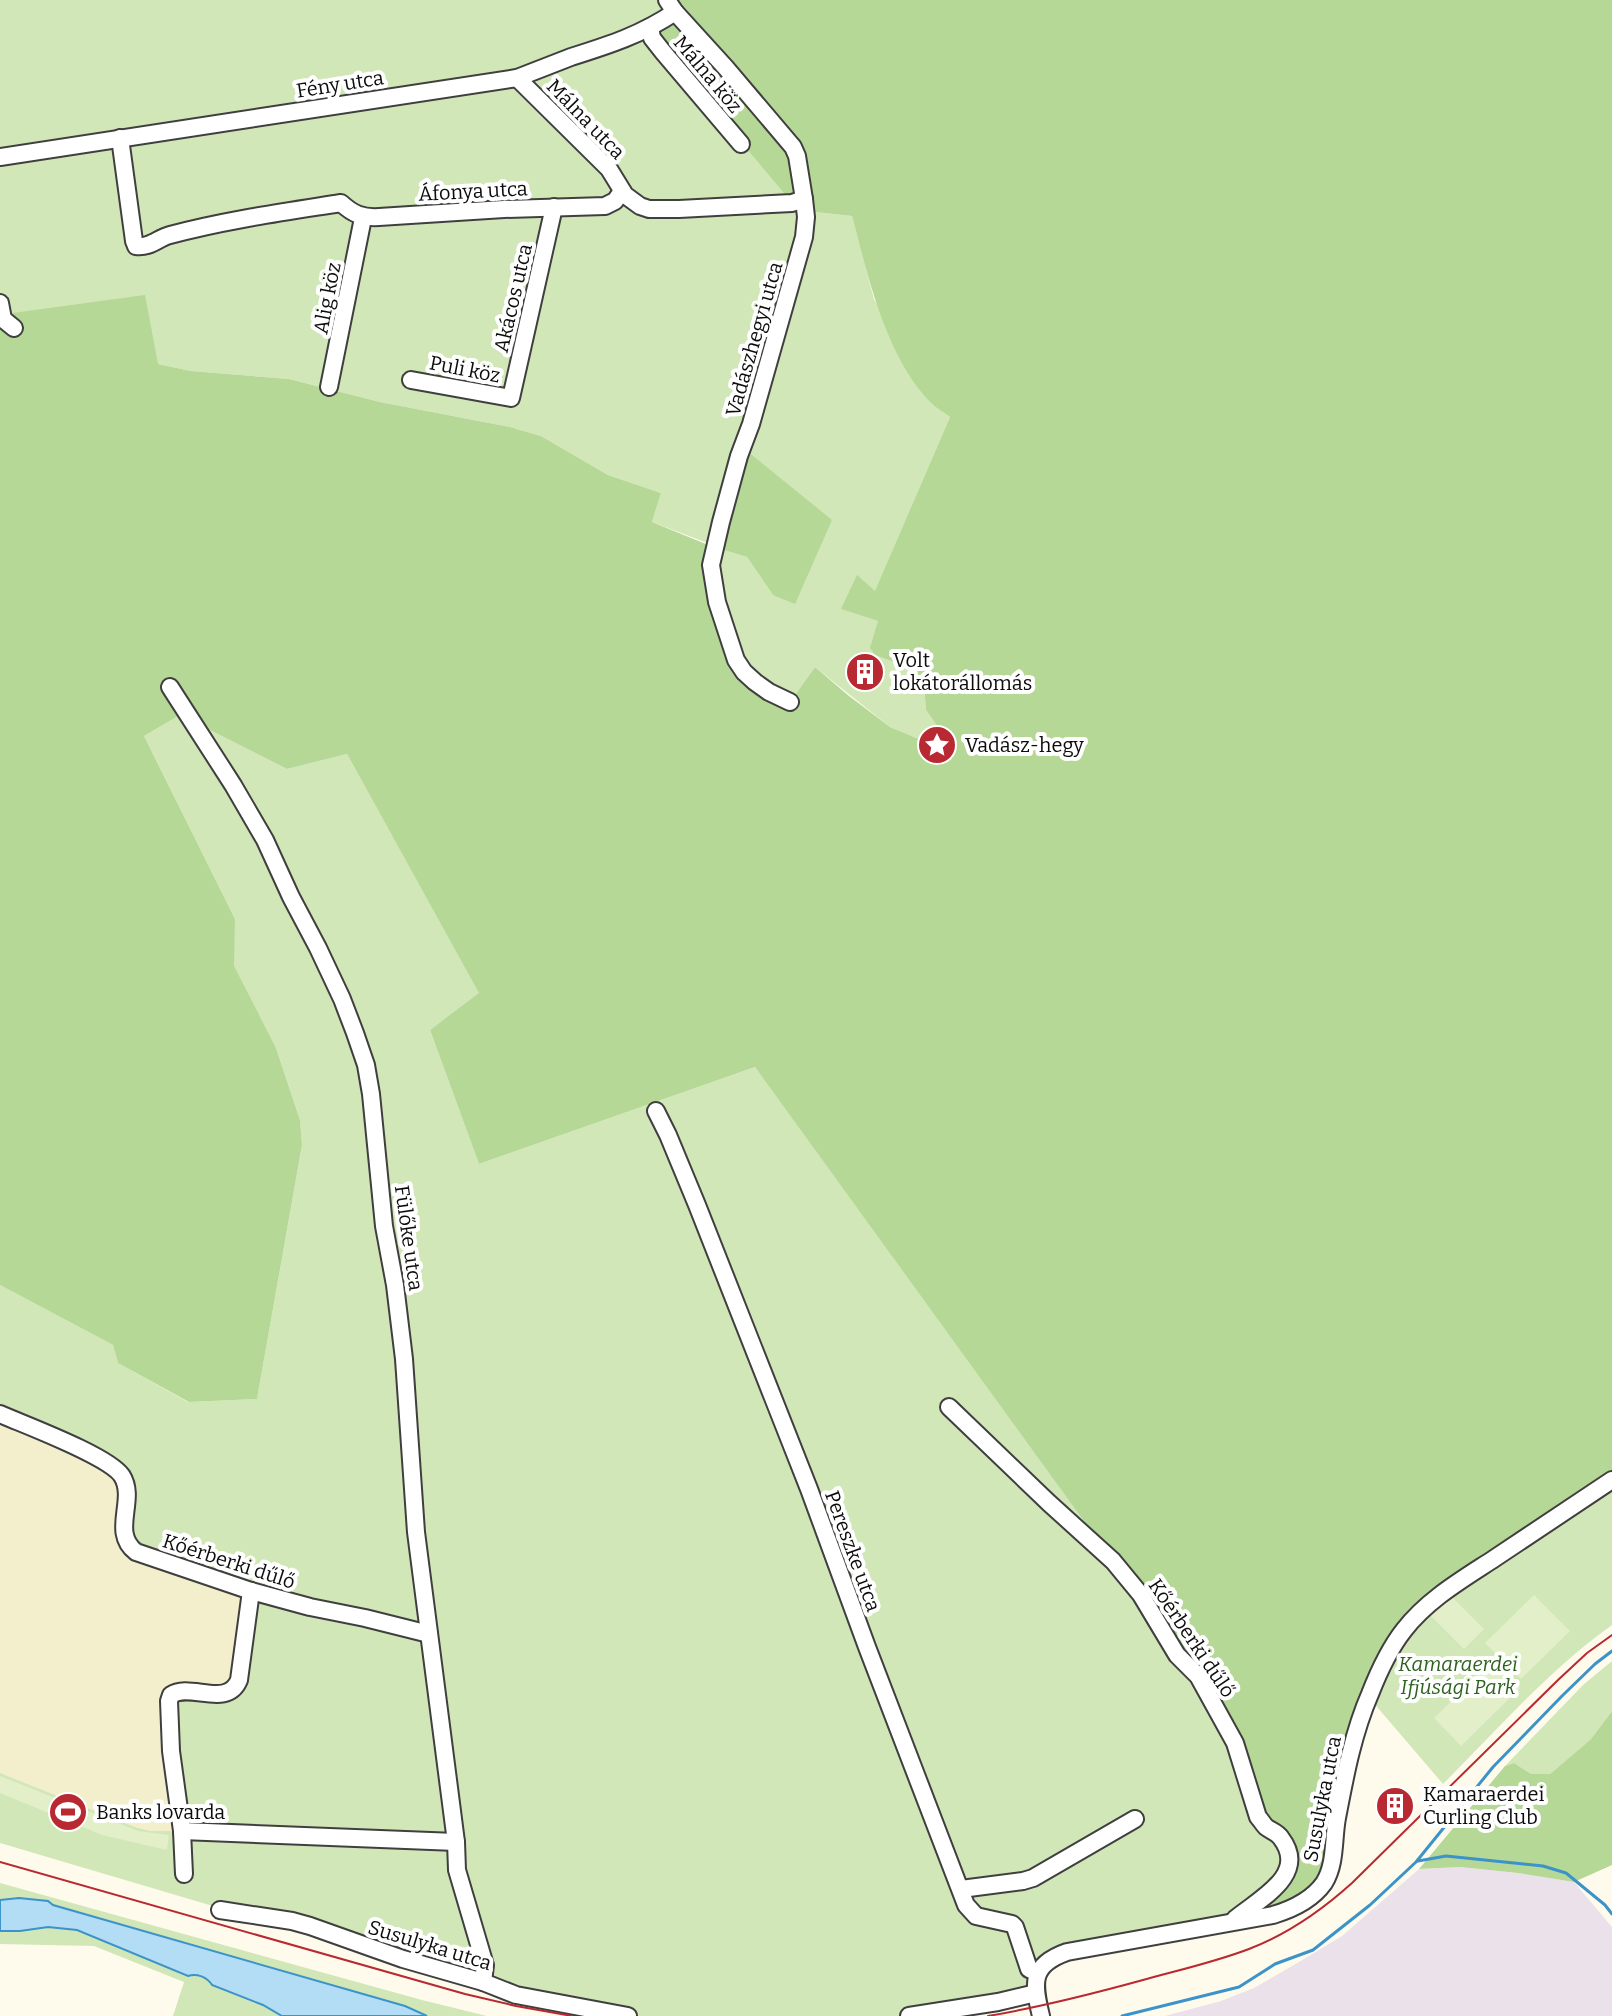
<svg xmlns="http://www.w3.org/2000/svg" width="1612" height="2016" font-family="Bitter,serif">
	<rect width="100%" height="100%" fill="#fefbec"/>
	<polygon fill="#eae1eb" points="1460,1867 1518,1873 1574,1882 1612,1927 1612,2016 1165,2016 1221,2001 1254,1988 1299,1962 1342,1936 1419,1869"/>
	<polygon fill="#f3efcd" points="0,1414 78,1448 251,1591 239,1680 182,1831 150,1831 135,1827 0,1773"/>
	<g fill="#d1e7b7">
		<polygon points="0,0 660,0 815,212 852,216 874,299 931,403 950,417 875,592 842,609 878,621 875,655 904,666 924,684 926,710 942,731 938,747 890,727 815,667 790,702 769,692 729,642 717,548 747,557 773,595 832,520 714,547 705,542 652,522 661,493 608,475 541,436 510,427 380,402 289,379 191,371 158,364 0,321"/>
		<polygon points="180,715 287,769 347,754 480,994 430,1030 479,1164 755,1067 1198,1676 1290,1860 1237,1917 1058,1955 1036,1993 909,2016 628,2016 335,1942 0,1843 0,1773 135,1827 150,1831 181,1831 169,1701 236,1686 250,1591 136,1552 120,1473 0,1414 0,1285 113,1345 118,1363 188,1402 257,1399 302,1145 300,1120 276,1048 233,966 235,919 144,736"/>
		<path d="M1612,1485v140c-63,45 -114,104 -169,159l-71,-83 25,-55 29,-34z"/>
		<polygon points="1612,1661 1612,1711 1591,1739 1550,1774 1531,1774 1514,1763 1505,1766 1583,1685"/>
		<path d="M0,1883l422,117 65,16h-60l-22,-10 -352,-101c-15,-8 -36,-6 -53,-5z"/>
		<path d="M48,1927l29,3 9,2 101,44c10,-3 20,1 25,9l51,20 19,11h-109l11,-34 -90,-36 -94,-2v-13h20z"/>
	</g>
	<g fill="#b5d897">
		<path d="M660,0h952v1485l-168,111 -36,35 -36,70 -46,166 -23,32 -66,18 53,-57 -24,-33 -31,-84 -122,-182 -358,-494 -276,97 -49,-134 49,-37 -132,-239 -60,15 -107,-54 -36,21 91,183 -1,47 42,82 24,72 2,25 -45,254 -68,3 -71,-39 -5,-18 -113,-60v-964l5,-7 140,-19 13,69 33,7 98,8 91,23 130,25 31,9 67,39 53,18 -9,29 61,25 32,-94 7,2 80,65 -37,84 -22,-9 -26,-38 -30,-9 -6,17 25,95 54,42 25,-35 34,29 41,31 48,20 3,-16 -15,-21 -2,-26 -20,-18 -29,-11 -5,-7 8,-27 -37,-12 16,-34 18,16 75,-174c-6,-5 -14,-9 -20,-15 -44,-46 -62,-125 -78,-186l-37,-4 -26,-13 -134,-160 9,-30z"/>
		<polygon points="1612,1711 1612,1865 1574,1882 1518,1873 1460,1867 1419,1869 1505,1766 1514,1763 1531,1774 1550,1774 1591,1739"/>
	</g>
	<g fill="#e2efc9">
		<polygon points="1449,1594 1484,1629 1464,1649 1429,1614"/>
		<polygon points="1534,1595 1570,1631 1521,1679 1485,1643"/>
		<polygon points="1493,1660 1520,1688 1461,1746 1434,1718"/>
		<polygon points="0,1776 138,1831 169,1835 167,1850 102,1835 0,1793"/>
	</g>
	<path fill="#b3ddf4" stroke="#3c93c9" stroke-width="2" d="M19,1898l29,3 5,4 352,101 22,10h-145l-19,-11 -51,-20c-5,-8 -15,-12 -24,-9l-111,-46 -29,-3 -28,4h-20v-31z"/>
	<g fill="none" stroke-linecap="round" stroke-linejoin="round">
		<g stroke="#3c93c9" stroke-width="3">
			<polyline points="1418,1861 1446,1856 1543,1866 1566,1873 1605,1905 1612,1914"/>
			<polyline points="1122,2016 1239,1987 1275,1964 1313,1950 1370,1905 1416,1862 1493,1767 1562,1696 1595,1664 1612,1651"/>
		</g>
		<g stroke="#3f3f3f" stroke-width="20">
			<g id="minor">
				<polyline points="667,0 675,12 726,68 793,147 797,156 804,199 806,217 804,237 751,424 739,456 721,522 711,565 717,602 736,660 744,672 755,682 769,692 790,702"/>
				<polyline points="650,27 652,38 663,52 741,144"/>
				<polyline points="517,78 609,169 625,195 640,206 649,209 679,209 792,203 804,199"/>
				<path d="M120,138l14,103 2,5c14,2 22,-8 34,-11 56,-15 114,-23 171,-32 12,11 21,15 38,14l125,-8 101,-3 10,-5 7,-10"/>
				<path d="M0,157l517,-79c18,-7 36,-14 54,-21 38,-12 70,-22 104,-45"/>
				<polyline points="0,303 3,319 14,328"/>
				<polyline points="411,380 511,398 554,207"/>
				<polyline points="329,387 363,218"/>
				<polyline points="170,687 233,785 265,840 291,897 318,948 342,999 355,1033 366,1065 371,1094 384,1226 395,1285 404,1359 416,1532 456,1842 457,1870 485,1965 483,1982"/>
				<polyline points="656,1111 668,1135 697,1205 809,1489 867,1647 966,1905 976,1916 1012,1924 1015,1927 1029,1969 1038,1973"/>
				<path d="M949,1407l100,96 64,58 28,34 36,60 21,21 37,67 23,74c3,3 5,7 8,10 5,4 11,5 15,11 28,37 -22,61 -46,81"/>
				<path d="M0,1414c25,11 109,42 122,62 15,24 -12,56 14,76l115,39 59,16 55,11 64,16"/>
				<polyline points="182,1831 456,1842"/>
				<path d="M184,1874l-2,-43 -11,-80 -2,-50 2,-6c19,-13 56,14 68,-15l12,-89"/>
				<polyline points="961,1889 1023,1881 1033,1878 1135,1819"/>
				<polyline points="220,1910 292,1921 310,1926 403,1959 483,1982 516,1995 628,2016"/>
				<polyline points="909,2016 998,2002 1036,1993"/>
				<path d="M1041,2016c-8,-33 -11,-51 26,-64l206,-37c20,-6 39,-15 51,-32 12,-19 9,-44 13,-65 8,-42 16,-85 33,-124 9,-23 19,-45 34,-64 24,-31 59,-51 91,-72 39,-26 78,-52 117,-78"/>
			</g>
		</g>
		<use href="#minor" stroke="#fff" stroke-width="16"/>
		<g stroke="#b82932" stroke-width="2">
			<polyline points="0,1862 465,1994 516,2006 572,2016"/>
			<path d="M988,2016c53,-9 104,-22 155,-36 36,-10 72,-18 106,-31 39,-15 72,-38 103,-66l206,-203 29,-27 25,-18"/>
		</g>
	</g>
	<defs>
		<g id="building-disc" transform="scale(2)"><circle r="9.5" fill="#b82932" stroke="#fff"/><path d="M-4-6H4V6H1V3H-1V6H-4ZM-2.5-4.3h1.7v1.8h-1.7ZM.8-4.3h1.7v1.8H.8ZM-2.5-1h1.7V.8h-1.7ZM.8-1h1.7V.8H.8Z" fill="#fff"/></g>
		<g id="sight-disc" transform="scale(2)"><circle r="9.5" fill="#b82932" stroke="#fff"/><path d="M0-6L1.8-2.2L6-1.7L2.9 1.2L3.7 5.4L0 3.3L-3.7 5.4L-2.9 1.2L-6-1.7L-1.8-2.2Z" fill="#fff"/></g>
		<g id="stadium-disc" transform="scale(2)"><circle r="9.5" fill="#b82932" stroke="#fff"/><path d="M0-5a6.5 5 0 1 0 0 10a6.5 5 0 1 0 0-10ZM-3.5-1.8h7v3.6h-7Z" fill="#fff"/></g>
	</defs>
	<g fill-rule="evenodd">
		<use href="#building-disc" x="865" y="672"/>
		<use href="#sight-disc" x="937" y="745"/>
		<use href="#building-disc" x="1395" y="1806"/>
		<use href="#stadium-disc" x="68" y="1812"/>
	</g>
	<g text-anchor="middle" stroke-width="8" stroke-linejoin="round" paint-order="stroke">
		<g font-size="20" fill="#0c0c0c" stroke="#fff">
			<text transform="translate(708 74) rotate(50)" y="7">Málna köz</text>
			<text transform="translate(340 84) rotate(-9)" y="7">Fény utca</text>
			<text transform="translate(586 119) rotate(46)" y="7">Málna utca</text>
			<text transform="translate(473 191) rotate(-3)" y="7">Áfonya utca</text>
			<text transform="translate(327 298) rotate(-79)" y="7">Alig köz</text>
			<text transform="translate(513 298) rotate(-77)" y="7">Akácos utca</text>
			<text transform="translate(754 339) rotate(-74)" y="7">Vadászhegyi utca</text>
			<text transform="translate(465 369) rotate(11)" y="7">Puli köz</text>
			<text transform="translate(409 1238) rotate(82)" y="7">Fülőke utca</text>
			<text transform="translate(853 1551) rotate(70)" y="7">Pereszke utca</text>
			<text transform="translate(229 1561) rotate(18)" y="7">Kőérberki dűlő</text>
			<text transform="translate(1192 1638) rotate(56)" y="7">Kőérberki dűlő</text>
			<text transform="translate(1322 1799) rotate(-79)" y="7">Susulyka utca</text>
			<text transform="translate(430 1945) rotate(17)" y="7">Susulyka utca</text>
		</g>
		<g font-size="20" fill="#0c0c0c" stroke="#fff" text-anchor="start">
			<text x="893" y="667">Volt<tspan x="893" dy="23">lokátorállomás</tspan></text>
			<text x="965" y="752">Vadász-hegy</text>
			<text x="1423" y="1801">Kamaraerdei<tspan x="1423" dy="23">Curling Club</tspan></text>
			<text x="96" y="1819">Banks lovarda</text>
		</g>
		<g font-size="20" font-style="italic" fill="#2e621f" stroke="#fff">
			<text x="1458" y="1671">Kamaraerdei<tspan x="1458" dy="23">Ifjúsági Park</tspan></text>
		</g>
	</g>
</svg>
